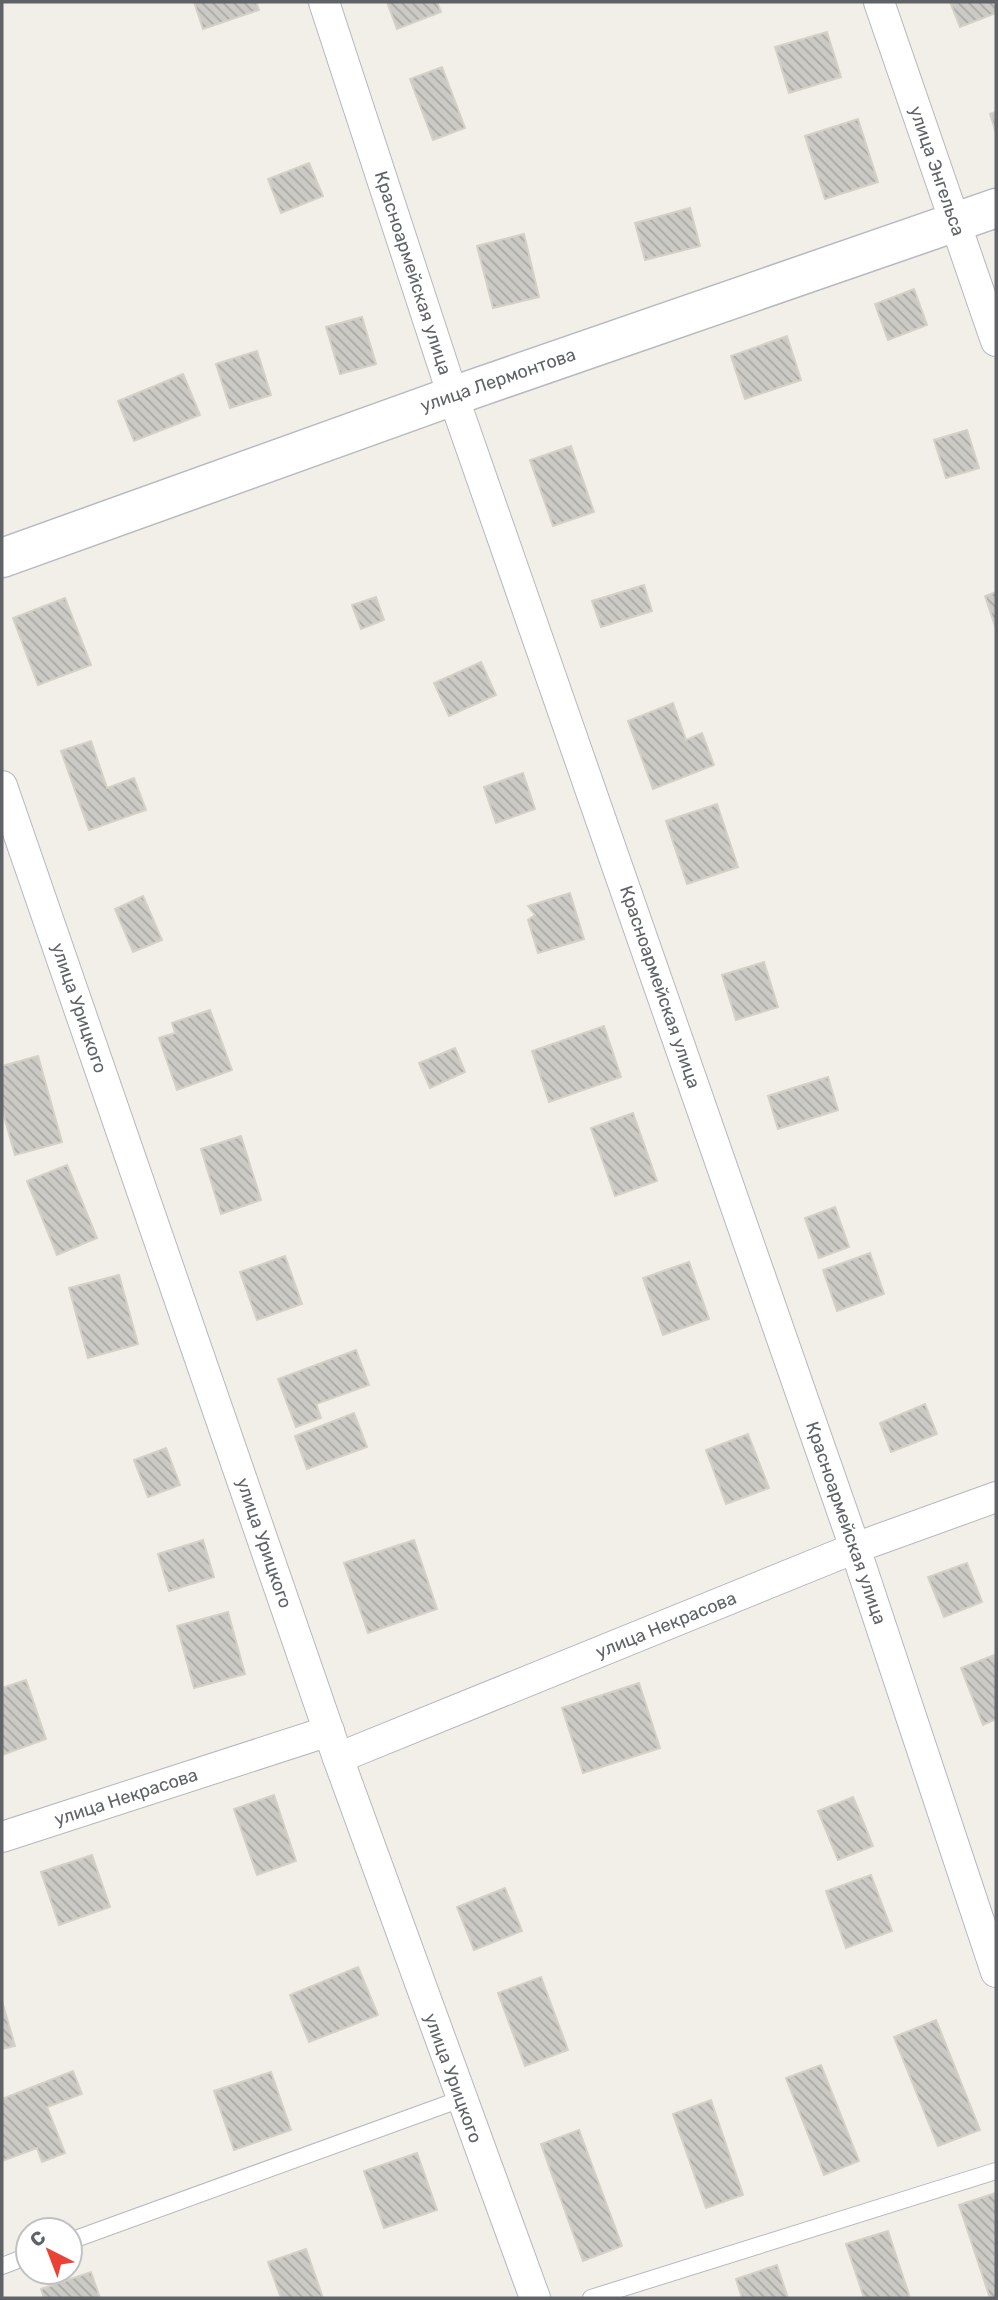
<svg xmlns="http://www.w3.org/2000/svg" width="998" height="2300" font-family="Rubik,sans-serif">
	<defs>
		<pattern id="building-back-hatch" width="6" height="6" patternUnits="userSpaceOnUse" patternTransform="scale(1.75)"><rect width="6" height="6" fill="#cccac5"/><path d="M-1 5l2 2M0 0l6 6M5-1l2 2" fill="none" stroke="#a9a8a4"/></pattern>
	</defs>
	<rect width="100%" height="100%" fill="#f1efe8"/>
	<g fill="url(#building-back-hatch)" stroke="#d6d1c6" stroke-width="2">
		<polygon points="194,2 256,2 259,10 203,29"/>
		<polygon points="387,2 437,2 441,12 397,29"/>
		<polygon points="950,2 996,2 996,13 960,27"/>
		<polygon points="827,32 841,77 789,93 775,47"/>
		<polygon points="442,67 465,128 433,140 410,79"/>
		<polygon points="996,112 996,133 990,114"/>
		<polygon points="858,119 878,182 825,199 805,136"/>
		<polygon points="309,163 323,196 281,213 268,179"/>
		<polygon points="690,208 700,246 645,260 635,223"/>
		<polygon points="524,234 539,297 493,308 477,246"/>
		<polygon points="914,289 927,325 888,340 875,304"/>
		<polygon points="362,317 376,364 340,374 326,327"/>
		<polygon points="787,336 801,380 745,399 731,356"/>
		<polygon points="257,351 271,395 230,408 216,364"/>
		<polygon points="183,374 200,415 134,441 118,401"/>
		<polygon points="967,430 979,468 946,478 934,440"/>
		<polygon points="571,446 594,512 553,526 530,460"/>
		<polygon points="644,585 652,611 601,627 592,601"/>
		<polygon points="996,592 996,629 985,596"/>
		<polygon points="376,597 384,620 361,629 352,605"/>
		<polygon points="65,598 91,665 38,685 13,618"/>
		<polygon points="481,662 496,695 449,716 434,683"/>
		<polygon points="673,703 686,740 702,733 714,765 653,789 628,721"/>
		<polygon points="91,741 107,788 134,778 146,810 89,830 61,751"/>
		<polygon points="523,773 535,809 496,823 484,787"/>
		<polygon points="717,804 738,867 687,884 666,821"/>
		<polygon points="570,893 584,939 538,953 528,920 535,915 528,906"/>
		<polygon points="143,896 162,940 133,952 115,909"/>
		<polygon points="764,962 778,1007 736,1020 722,975"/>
		<polygon points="210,1010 232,1070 177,1090 159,1038 175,1033 172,1023"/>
		<polygon points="604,1026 621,1077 549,1102 532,1051"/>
		<polygon points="455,1048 465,1072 430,1088 419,1063"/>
		<polygon points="38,1056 62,1142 15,1155 2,1109 2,1066"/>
		<polygon points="828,1077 838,1110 778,1129 768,1096"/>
		<polygon points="633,1113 657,1181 615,1196 591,1128"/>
		<polygon points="241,1136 261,1200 221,1214 201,1149"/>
		<polygon points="67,1165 97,1238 57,1255 27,1181"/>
		<polygon points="835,1207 849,1247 819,1258 805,1218"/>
		<polygon points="870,1253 884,1294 837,1311 823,1270"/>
		<polygon points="285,1256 302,1304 257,1320 240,1272"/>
		<polygon points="689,1262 709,1319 663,1335 643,1278"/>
		<polygon points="119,1275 138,1344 88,1358 69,1288"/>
		<polygon points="356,1350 369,1385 316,1404 321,1418 296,1427 278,1379"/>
		<polygon points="925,1404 937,1434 891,1452 880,1423"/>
		<polygon points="354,1413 367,1447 307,1469 295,1436"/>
		<polygon points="748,1434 769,1488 726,1504 706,1450"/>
		<polygon points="166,1448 180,1485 148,1497 134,1460"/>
		<polygon points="203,1540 214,1577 169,1591 158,1554"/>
		<polygon points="414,1540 437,1609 368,1633 344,1563"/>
		<polygon points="967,1563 982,1602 944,1617 928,1577"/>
		<polygon points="228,1612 245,1674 194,1688 177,1626"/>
		<polygon points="994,1655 996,1662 996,1719 983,1725 961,1668"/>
		<polygon points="26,1680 46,1739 2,1755 2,1688"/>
		<polygon points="639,1683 660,1748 583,1773 562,1708"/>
		<polygon points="274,1795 296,1861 257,1875 234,1809"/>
		<polygon points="853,1797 873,1846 838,1860 818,1811"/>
		<polygon points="92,1855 110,1907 59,1925 41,1872"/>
		<polygon points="871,1875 892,1931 846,1948 826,1891"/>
		<polygon points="505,1888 522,1931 474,1950 457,1907"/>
		<polygon points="358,1967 378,2015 309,2042 290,1995"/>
		<polygon points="541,1977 568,2050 525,2066 498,1993"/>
		<polygon points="2,2001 15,2046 2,2049"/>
		<polygon points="936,2020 980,2130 938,2146 894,2037"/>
		<polygon points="821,2065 859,2161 824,2175 786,2078"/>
		<polygon points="73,2071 82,2094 47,2107 65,2153 42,2162 37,2148 2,2161 2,2099"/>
		<polygon points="271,2072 291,2130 234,2150 214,2091"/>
		<polygon points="711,2100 743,2195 706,2208 673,2114"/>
		<polygon points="579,2130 622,2246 583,2261 541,2144"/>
		<polygon points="417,2153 437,2210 384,2228 364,2171"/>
		<polygon points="996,2193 996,2298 990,2298 959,2205"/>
		<polygon points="888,2231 910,2298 864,2298 846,2244"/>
		<polygon points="306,2249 323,2298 281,2298 268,2262"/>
		<polygon points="777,2265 788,2298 742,2298 736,2279"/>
		<polygon points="91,2272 100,2298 44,2298 41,2289"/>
	</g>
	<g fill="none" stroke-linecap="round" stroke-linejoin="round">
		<g stroke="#b5b8bc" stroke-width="18">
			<g id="lane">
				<polyline points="70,2241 461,2099"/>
				<polyline points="2,2266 28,2256"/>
				<polyline points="591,2298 996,2171"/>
			</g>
		</g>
		<g stroke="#b5b8bc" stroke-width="32">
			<g id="street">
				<polyline points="324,2 453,396 855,1548 996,1972"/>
				<polyline points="879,2 996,341"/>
				<polyline points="2,786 338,1758 535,2298"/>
				<polyline points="338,1758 855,1548 996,1497"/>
				<polyline points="2,1837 329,1731"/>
			</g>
		</g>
		<g stroke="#b6babf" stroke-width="41">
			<polyline id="secondary" points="2,558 453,396 996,208"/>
		</g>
		<use href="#lane" stroke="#fff" stroke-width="16"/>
		<use href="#street" stroke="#fff" stroke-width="30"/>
		<use href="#secondary" stroke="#fff" stroke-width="38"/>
	</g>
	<g text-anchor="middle" stroke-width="7" stroke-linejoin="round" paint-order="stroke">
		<g font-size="18" fill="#5f6368" stroke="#fff">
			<text transform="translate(937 171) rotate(71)" y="6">улица Энгельса</text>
			<text transform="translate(413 273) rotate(72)" y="6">Красноармейская улица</text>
			<text transform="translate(498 380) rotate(-19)" y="6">улица Лермонтова</text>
			<text transform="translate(660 987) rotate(71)" y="6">Красноармейская улица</text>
			<text transform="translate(79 1008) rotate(71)" y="6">улица Урицкого</text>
			<text transform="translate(846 1523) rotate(71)" y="6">Красноармейская улица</text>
			<text transform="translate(264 1543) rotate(71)" y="6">улица Урицкого</text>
			<text transform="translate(666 1625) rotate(-22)" y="6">улица Некрасова</text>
			<text transform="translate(126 1797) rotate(-18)" y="6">улица Некрасова</text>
			<text transform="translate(453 2078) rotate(70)" y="6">улица Урицкого</text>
		</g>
	</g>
	<rect width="998" height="2300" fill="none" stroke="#5f6368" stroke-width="7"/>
	<g transform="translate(49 2251) rotate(318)"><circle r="33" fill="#ffffff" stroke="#bfc1c3" stroke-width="2"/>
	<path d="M0-5L12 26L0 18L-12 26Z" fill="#ea4335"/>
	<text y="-10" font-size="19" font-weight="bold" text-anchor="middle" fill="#5f6368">С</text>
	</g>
</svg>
